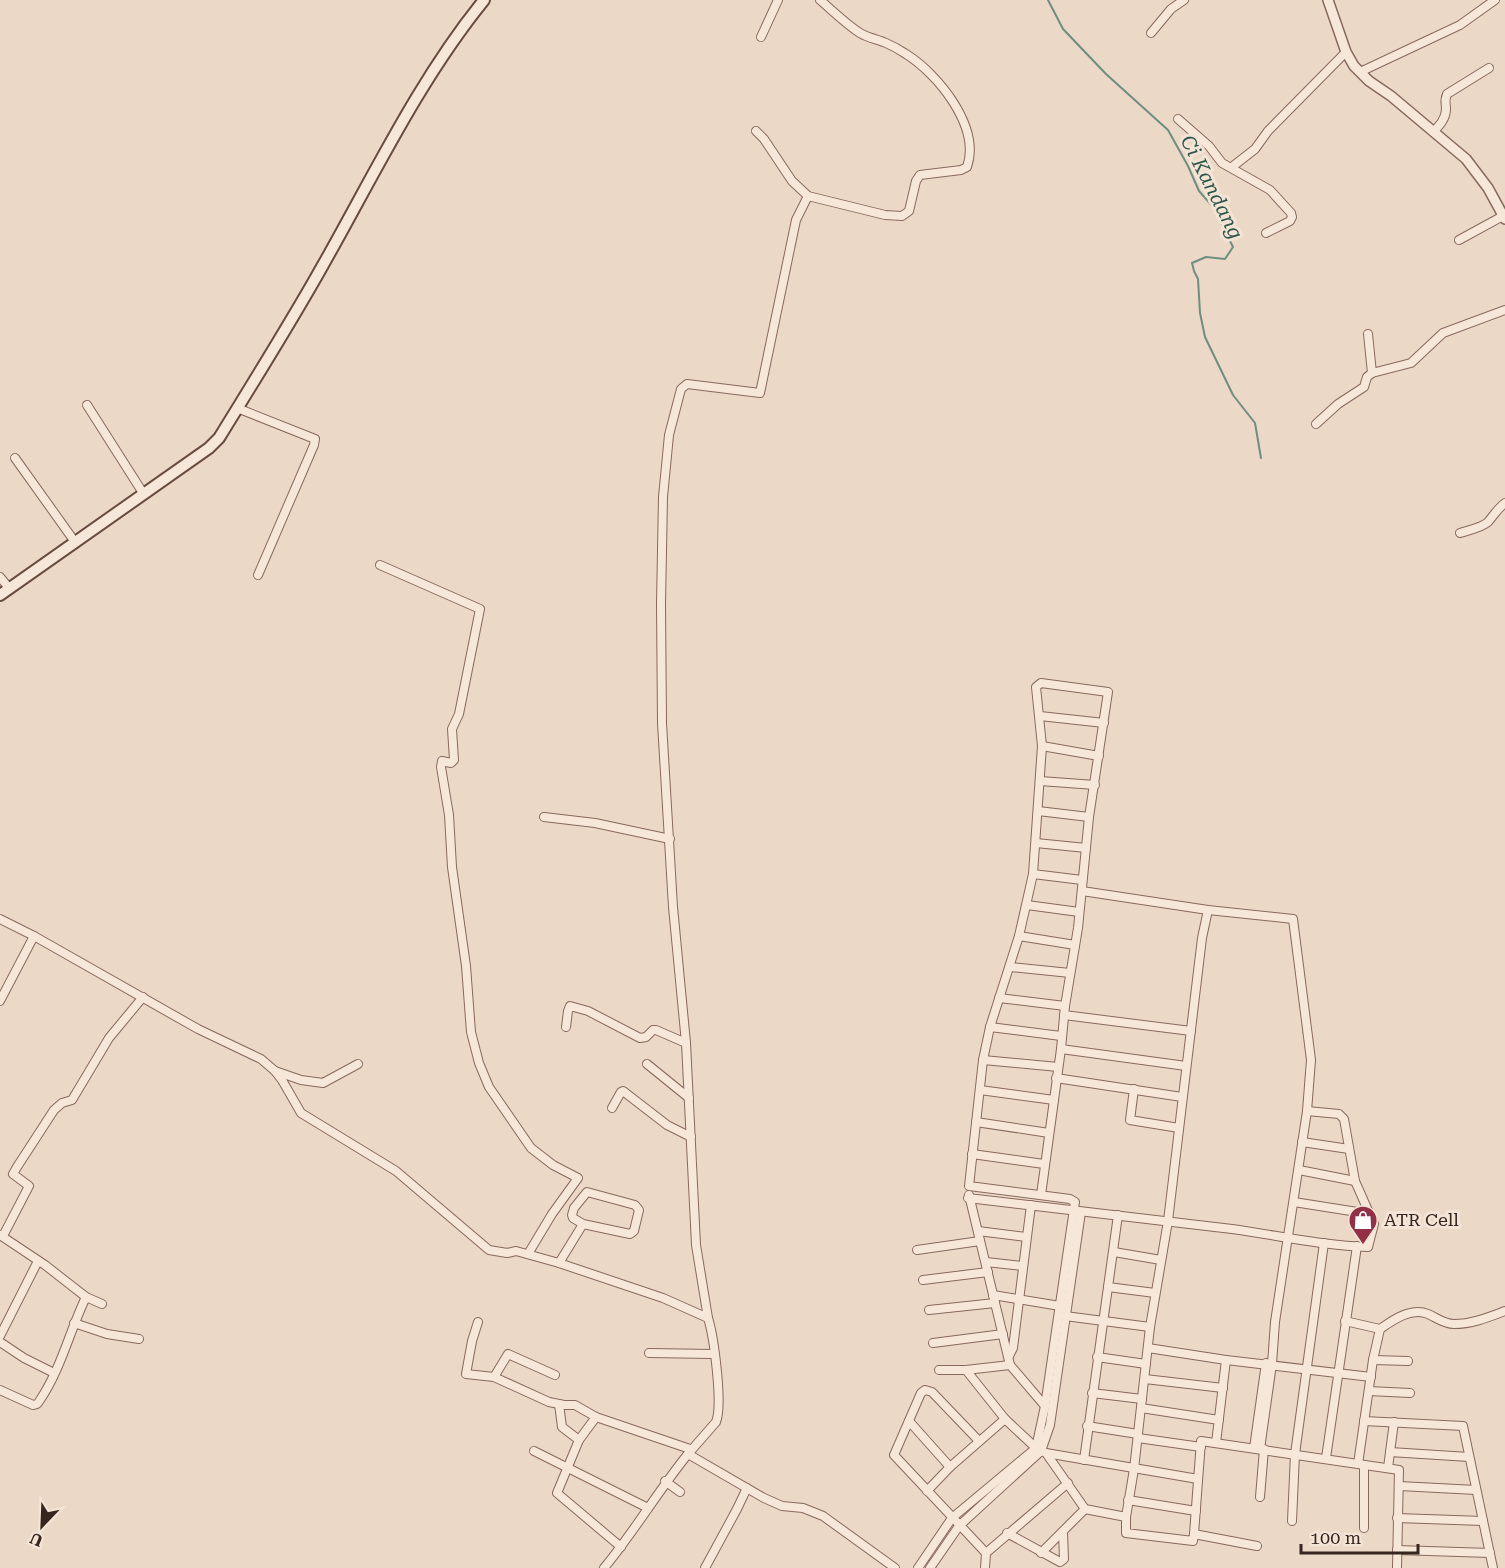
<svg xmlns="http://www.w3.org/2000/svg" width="1505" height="1568" font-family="'Roboto Serif',serif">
	<rect width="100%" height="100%" fill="#ecd8c6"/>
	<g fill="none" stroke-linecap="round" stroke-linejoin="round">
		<polyline stroke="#6e8e7f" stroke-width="2" points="1048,0 1063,29 1106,74 1168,130 1188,166 1199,191 1214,208 1233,247 1225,259 1206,257 1192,263 1194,271 1198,279 1200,313 1205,337 1233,395 1255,423 1261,458"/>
		<g stroke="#87695c" stroke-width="10">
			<g id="minor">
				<polyline points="1151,33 1171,9 1184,0"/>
				<polyline points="761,37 778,0"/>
				<polyline points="1360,72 1460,25 1495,0"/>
				<polyline points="1178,119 1209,146 1222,163 1270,190 1291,213 1292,217 1290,221 1266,233"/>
				<path d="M756,131l8,8 28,42 16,15 77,19 17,1 7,-5 7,-30 4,-6 41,-5 6,-3c14,-40 -29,-93 -61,-113 -6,-4 -13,-8 -20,-11 -9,-4 -18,-5 -26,-10 -14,-9 -27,-22 -40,-33"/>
				<path d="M1433,132c6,-6 13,-13 13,-23 0,-6 -2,-8 1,-15l42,-26"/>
				<polyline points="1232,167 1255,149 1268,131 1346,52"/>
				<polyline points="1459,240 1503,216"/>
				<polyline points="1368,334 1372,373"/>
				<polyline points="87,405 143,493"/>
				<polyline points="237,408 315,439 314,445 258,575"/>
				<polyline points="1316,424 1338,404 1364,387 1367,377 1372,373 1411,363 1443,333 1505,310"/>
				<polyline points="15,458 75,542"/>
				<path d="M1460,533c9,-3 21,-5 28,-11 6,-7 10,-14 17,-19"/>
				<polyline points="380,565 480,609 459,714 452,729 454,760 451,763 442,761 441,767 449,815 452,867 466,966 471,1032 479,1063 489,1087 531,1148 553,1165 578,1178 552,1214 528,1254"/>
				<polyline points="0,577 9,588"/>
				<polyline points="1040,716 1104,723"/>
				<polyline points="1042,746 1099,756"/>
				<polyline points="1040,781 1095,785"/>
				<polyline points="1038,811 1089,817"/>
				<polyline points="544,817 595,823 670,839"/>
				<polyline points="1036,843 1086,848"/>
				<polyline points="1033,874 1082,880"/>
				<polyline points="1082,891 1208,910 1293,919 1311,1060 1307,1111 1275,1322 1272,1364 1260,1449"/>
				<polyline points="1027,905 1079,912"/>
				<path d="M0,919l34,17 164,93 63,30 14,12 7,9 19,33 95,58 93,79 18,3 9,-2 43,12 104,35 45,20c6,19 15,87 8,104l-28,32 76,44 18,8 21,2 20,8 72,52"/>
				<polyline points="1019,936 1075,945"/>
				<polyline points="1010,967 1070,973"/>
				<polyline points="999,998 1065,1006"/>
				<polyline points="0,1001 34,936"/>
				<polyline points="1064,1015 1191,1031"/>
				<polyline points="566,1027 568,1011 570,1006 588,1011 640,1038 646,1037 653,1030 656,1030 686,1043"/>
				<polyline points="990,1027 1061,1036"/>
				<polyline points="1061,1049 1186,1066"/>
				<polyline points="983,1060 1058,1067"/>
				<polyline points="647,1064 689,1098"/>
				<polyline points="275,1071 301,1080 323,1083 358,1064"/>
				<polyline points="1056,1078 1182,1097"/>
				<polyline points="1134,1089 1130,1120 1179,1128"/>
				<polyline points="980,1090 1054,1100"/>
				<polyline points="612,1108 621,1092 623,1091 667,1125 691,1137"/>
				<polyline points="976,1122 1049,1133"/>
				<polyline points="1302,1142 1349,1149"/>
				<polyline points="972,1154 1044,1164"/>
				<polyline points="1299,1170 1355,1181"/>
				<polyline points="969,1195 1010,1365 1045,1406"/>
				<polyline points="1041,1195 1061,1049 1065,1006 1078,928 1089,817 1108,692 1041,683 1036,687 1042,746 1033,874 1019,936 990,1027 983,1060 969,1186 1070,1199 1075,1202 1045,1406 1036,1448 1046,1453 1085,1509 1126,1517 1126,1533 1193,1541 1194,1534 1257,1546"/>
				<path d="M968,1198c88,10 176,20 264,31 44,6 92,17 136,18l6,-23 -19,-43 -11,-62 -5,-5 -32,-3"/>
				<polyline points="1294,1202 1370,1214"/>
				<polyline points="978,1231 1026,1237"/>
				<polyline points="0,1235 45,1265 86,1297 102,1304"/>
				<polyline points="3,1236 29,1186 13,1174 17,1167 54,1110 62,1103 72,1100 109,1038 143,997"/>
				<polyline points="917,1250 980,1241"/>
				<polyline points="1114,1252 1161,1260"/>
				<polyline points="986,1262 1022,1266"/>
				<polyline points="559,1263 583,1224 630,1234 634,1231 639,1210 635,1205 587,1192 574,1208 572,1215 573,1218 583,1224"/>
				<polyline points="923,1280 988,1272"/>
				<polyline points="1108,1287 1155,1293"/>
				<polyline points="993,1295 1060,1306"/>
				<polyline points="929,1310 995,1303"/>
				<polyline points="1065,1316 1150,1327"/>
				<polyline points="708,1318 696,1245 686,1043 673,907 662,723 661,604 663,497 669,435 681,389 687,384 760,393 796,220 808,196"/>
				<polyline points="1345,1321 1380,1329"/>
				<polyline points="478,1322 472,1341 466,1374 494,1377 549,1402 564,1405 575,1405 596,1417"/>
				<polyline points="74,1323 107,1334 139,1339"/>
				<polyline points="0,1336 38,1261"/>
				<polyline points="0,1342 24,1358 54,1373"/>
				<polyline points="933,1343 1003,1334"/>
				<polyline points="1148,1348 1226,1360 1371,1377"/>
				<polyline points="649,1353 713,1354"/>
				<polyline points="1009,1356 1013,1348 1031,1205"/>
				<polyline points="1097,1357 1146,1364"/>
				<polyline points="1373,1360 1408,1361"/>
				<polyline points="939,1370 966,1370 1010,1365"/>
				<polyline points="494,1377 508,1354 555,1375"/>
				<polyline points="1145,1379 1223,1388"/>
				<path d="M0,1390l33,15c4,-1 4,0 7,-5 21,-31 30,-70 46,-103"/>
				<polyline points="1369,1391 1410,1393"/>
				<polyline points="1092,1393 1142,1399"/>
				<polyline points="559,1404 562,1427 579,1440"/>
				<polyline points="1141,1408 1219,1420"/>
				<polyline points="909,1421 950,1467"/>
				<polyline points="1364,1421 1463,1426 1493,1568"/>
				<polyline points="1087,1426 1138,1434"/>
				<polyline points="1138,1438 1201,1447"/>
				<polyline points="979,1441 932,1392 925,1390 921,1393 894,1455 986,1553"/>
				<polyline points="1216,1443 1226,1360"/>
				<polyline points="1254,1448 1266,1363"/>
				<polyline points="534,1451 648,1508"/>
				<polyline points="1390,1452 1394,1422"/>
				<polyline points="1046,1453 1198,1479"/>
				<polyline points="1326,1458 1357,1246"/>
				<polyline points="1084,1460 1118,1215"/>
				<path d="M1358,1464l15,-104 7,-31c13,-9 31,-22 48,-15 9,4 16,10 26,10 18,0 35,-7 51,-13"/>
				<polyline points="1364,1465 1364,1528"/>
				<polyline points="1388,1468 1390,1452 1469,1457"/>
				<polyline points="665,1481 680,1492"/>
				<polyline points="1399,1486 1476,1490"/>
				<polyline points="927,1491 950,1467 1005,1419"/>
				<polyline points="1260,1497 1264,1449"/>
				<polyline points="1128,1500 1196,1511"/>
				<polyline points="1126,1517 1134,1469 1150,1327 1168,1221 1202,938 1208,910"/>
				<polyline points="1397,1518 1483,1521"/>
				<polyline points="1292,1521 1295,1454 1324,1243"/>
				<polyline points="1007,1533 1060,1562 1064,1559 1063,1532"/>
				<polyline points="1194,1534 1201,1441 1399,1470 1397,1568"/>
				<polyline points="621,1547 557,1493 579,1440 596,1417 690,1449"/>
				<polyline points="1397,1550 1490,1553"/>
				<polyline points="1041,1553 1085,1509"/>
				<path d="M604,1568c30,-36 54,-77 84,-114"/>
				<polyline points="705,1568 737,1509 747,1488"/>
				<polyline points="918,1568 952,1518 1036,1448 1005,1419 966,1370"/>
				<polyline points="930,1568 959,1526 1041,1451 1050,1425 1081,1212"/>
				<polyline points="985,1568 986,1553 1068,1483"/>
			</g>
		</g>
		<g stroke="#87695c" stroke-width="12">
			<polyline id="tertiary" points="1328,0 1346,52 1354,66 1369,81 1391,96 1466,159 1488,188 1505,219"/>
		</g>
		<g stroke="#684b3f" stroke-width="14">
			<path id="secondary" d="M0,595l209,-147 10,-10c35,-57 71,-114 104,-173 51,-90 96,-185 161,-265"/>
		</g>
		<use href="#minor" stroke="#f7e7d9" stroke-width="8"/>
		<use href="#tertiary" stroke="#f7e7d9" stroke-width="9"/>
		<use href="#secondary" stroke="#f7e7d9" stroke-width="10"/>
	</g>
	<defs>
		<g id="shop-pin" transform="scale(1.5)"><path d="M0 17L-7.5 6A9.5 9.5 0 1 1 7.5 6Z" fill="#932f46" stroke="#f4e4d5"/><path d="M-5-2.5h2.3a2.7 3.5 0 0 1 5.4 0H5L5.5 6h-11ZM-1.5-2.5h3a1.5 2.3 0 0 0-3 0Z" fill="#fff"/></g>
	</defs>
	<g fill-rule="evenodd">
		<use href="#shop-pin" x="1363" y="1220"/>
	</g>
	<g text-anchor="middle" stroke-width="6" stroke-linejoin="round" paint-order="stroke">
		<g font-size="18" fill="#37261f" stroke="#f4e4d5" text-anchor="start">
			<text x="1384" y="1226">ATR Cell</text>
		</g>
		<g font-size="20" font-style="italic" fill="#2f564b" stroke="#f4e4d5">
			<text transform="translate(1212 187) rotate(63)" y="7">Ci Kandang</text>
		</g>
	</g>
	<g transform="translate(42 1526) rotate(203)" stroke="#f4e4d5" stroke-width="4.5" paint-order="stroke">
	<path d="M0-4.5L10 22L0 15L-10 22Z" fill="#37261f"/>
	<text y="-9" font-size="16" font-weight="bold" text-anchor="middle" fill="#37261f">U</text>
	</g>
	<path d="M1301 1544v9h117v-9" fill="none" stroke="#37261f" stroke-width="3"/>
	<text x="1310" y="1544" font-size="18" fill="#37261f" stroke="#f4e4d5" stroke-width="4.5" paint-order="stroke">100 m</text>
</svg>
